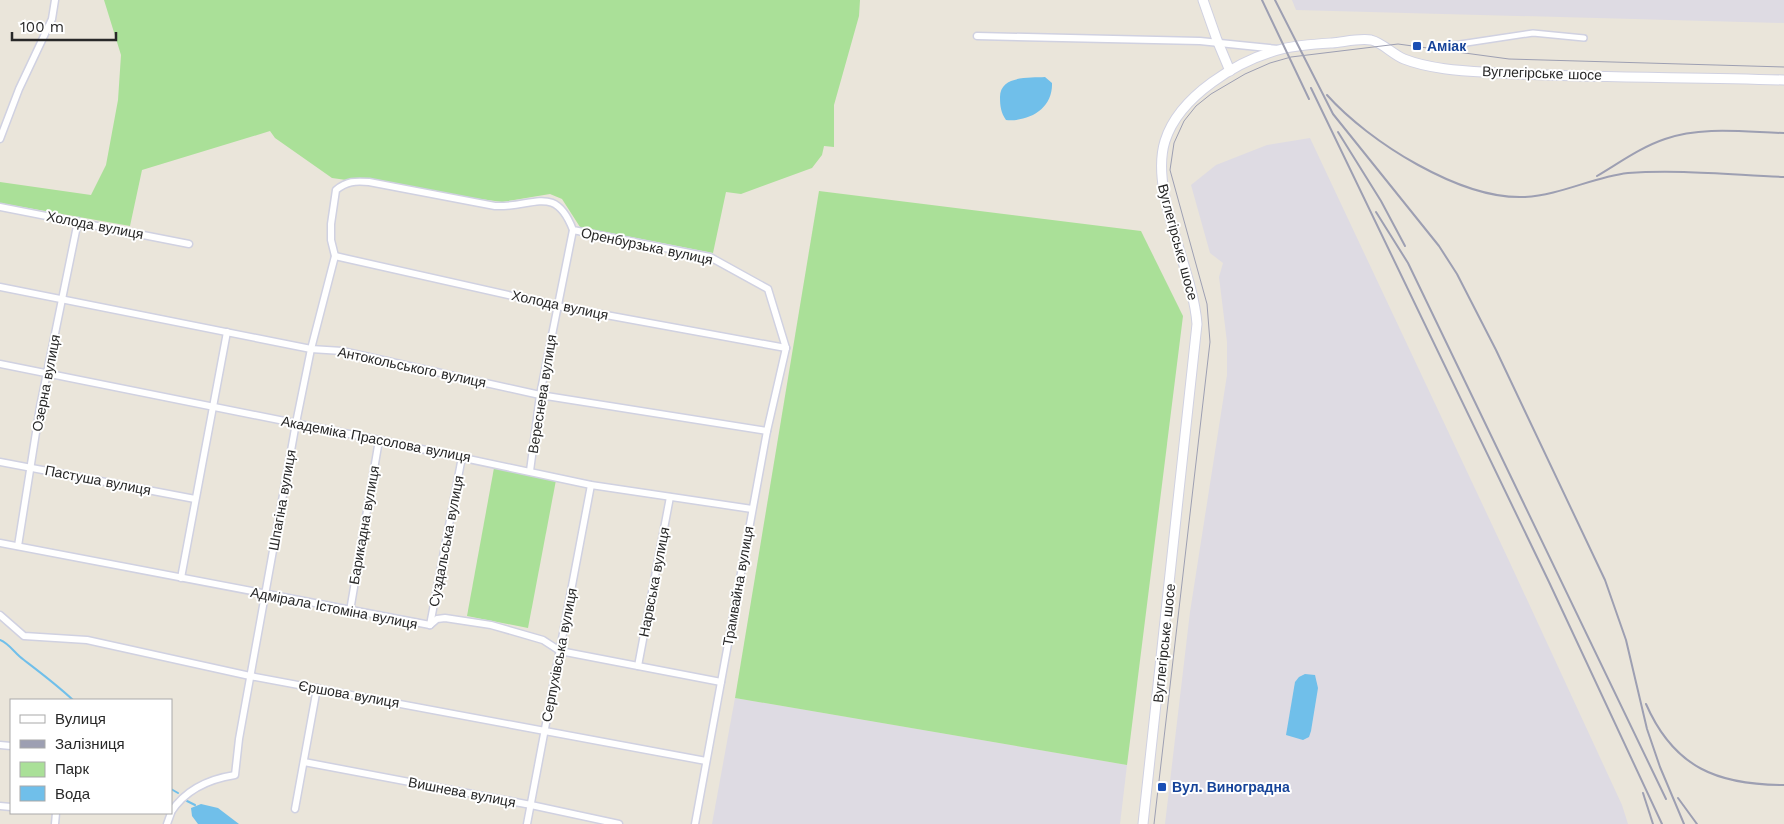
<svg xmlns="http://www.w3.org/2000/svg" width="1784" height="824" font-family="'Work Sans',sans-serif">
	<rect width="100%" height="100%" fill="#eae5da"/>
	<g fill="#dedbe3">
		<polygon points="1292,0 1784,0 1784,23 1296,10"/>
		<polygon points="1310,138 1511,565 1622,805 1628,824 1165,824 1190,612 1227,375 1227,342 1219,277 1223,263 1210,253 1191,185 1216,165 1267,145"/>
		<polygon points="735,698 1127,765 1120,824 712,824"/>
	</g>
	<g fill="#aae098">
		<polygon points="104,0 860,0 859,16 834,105 834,147 824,146 822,155 812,168 741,194 726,192 713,253 580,227 562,199 550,194 502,202 332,178 275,138 270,131 142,170 130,226 0,203 0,182 91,195 106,165 118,100 121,55"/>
		<polygon points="819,191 1141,231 1183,316 1127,765 735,698"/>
		<polygon points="494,468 556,480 528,628 467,616"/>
	</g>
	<g fill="#70bfea">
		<path d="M1045,77l7,6c1,25 -22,39 -46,37 -5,-7 -6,-14 -6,-23 0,-22 30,-19 45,-20z"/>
		<polygon points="1305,674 1315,675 1318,688 1311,731 1309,737 1303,740 1286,735 1295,682 1299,677"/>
		<polygon points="201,804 218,808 239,824 198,824 192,816 191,808"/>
	</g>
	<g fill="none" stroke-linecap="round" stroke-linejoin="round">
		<g stroke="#70bfea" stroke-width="2">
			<path d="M0,640c10,4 15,14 24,20 17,13 33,25 49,40"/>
			<polyline points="171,789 178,793"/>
			<polyline points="187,801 195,805"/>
		</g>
		<g stroke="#d0d1e1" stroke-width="8">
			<polyline id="pedestrian" points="1440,47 1533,33 1584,38"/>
		</g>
		<g stroke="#d0d1e1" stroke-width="9">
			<g id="minor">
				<polyline points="977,36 1200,41 1278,49"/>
				<polyline points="0,139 19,89 52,19 55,0"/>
				<polyline points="0,207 189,244"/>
				<polyline points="335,256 557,306 786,348"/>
				<polyline points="0,287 311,349 342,351 540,395 767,431"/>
				<polyline points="0,364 379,440 591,485 752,509"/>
				<polyline points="0,462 195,499"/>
				<polyline points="530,471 540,395 573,230"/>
				<polyline points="0,543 430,625"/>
				<polyline points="18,546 40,407 78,221"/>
				<polyline points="181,578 227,332"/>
				<polyline points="350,611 379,440"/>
				<polyline points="0,615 24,636 87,640 250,676 706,761"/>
				<polyline points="430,625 437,619 445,618 491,625 543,640 560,651 721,682"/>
				<polyline points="430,625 462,457"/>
				<polyline points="638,666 670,497"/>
				<polyline points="0,745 11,746"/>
				<polyline points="304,762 531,805 619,824"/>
				<polyline points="0,806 11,807"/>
				<polyline points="295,809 317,688"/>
				<path d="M171,812c15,-23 38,-33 64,-37l4,-36 57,-316 15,-74 24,-93 -4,-16v-16l5,-34c11,-9 19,-9 33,-8l126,24c38,2 60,-23 78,24l137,27 58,32 18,59"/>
				<polyline points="55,824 56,813"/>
				<polyline points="167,824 171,813"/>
				<polyline points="527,824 591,485"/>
				<polyline points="695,824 767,431 786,348"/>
			</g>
		</g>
		<g stroke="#d0d1e1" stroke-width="11">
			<g id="tertiary">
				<polyline points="1203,0 1217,40 1230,71"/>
				<path d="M1143,824l54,-500c-4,-56 -48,-132 -32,-183 14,-45 73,-81 117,-92 16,-4 34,-5 50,-6 12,-1 27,-5 39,-3 12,3 21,14 33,19 28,11 63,12 93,14 96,5 192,4 287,7"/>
			</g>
		</g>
		<use href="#pedestrian" stroke="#fff" stroke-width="5"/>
		<use href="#minor" stroke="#fff" stroke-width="6"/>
		<use href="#tertiary" stroke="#fff" stroke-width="9"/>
		<polyline stroke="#9d9fb2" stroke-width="1" points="1154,824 1210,342 1207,304 1170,170 1174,143 1184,121 1196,106 1211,94 1245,74 1270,63 1291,57 1398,44 1509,59 1784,67"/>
		<g stroke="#9d9fb2" stroke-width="2">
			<polyline points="1262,0 1309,99"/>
			<polyline points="1275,0 1333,114 1439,246 1457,274 1496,350 1605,580 1626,640 1647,729 1660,767 1684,824"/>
			<polyline points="1311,88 1549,582 1662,824"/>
			<path d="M1327,95c42,47 134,105 198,102 36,-2 68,-20 103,-24 49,-4 106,2 156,4"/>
			<polyline points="1338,132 1381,201 1405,246"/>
			<path d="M1597,176c22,-13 44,-29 68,-37 37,-13 80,-7 119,-6"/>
			<polyline points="1376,212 1408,263 1666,799"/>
			<path d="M1646,704c28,64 72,81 138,81"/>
			<polyline points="1643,793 1653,824"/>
			<polyline points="1678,798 1697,824"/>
		</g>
	</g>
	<g fill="#1a4fb4" stroke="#fff" stroke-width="2">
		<rect x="1412" y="41" width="10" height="10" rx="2.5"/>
		<rect x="1157" y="782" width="10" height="10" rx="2.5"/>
	</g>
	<g text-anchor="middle" stroke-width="4" stroke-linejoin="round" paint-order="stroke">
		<g font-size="14" font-weight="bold" fill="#164399" stroke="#fff" text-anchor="start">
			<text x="1427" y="51">Аміак</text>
			<text x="1172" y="792">Вул. Виноградна</text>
		</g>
		<g font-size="14" fill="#282828" stroke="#fff">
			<text transform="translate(1542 73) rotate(2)" y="5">Вуглегірське шосе</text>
			<text transform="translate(95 225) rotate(11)" y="5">Холода вулиця</text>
			<text transform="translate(1178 242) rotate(75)" y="5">Вуглегірське шосе</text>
			<text transform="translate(647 246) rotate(12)" y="5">Оренбурзька вулиця</text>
			<text transform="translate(560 305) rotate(12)" y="5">Холода вулиця</text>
			<text transform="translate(412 367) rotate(12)" y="5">Антокольського вулиця</text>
			<text transform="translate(46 383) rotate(-79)" y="5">Озерна вулиця</text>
			<text transform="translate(542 394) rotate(-81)" y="5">Вереснева вулиця</text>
			<text transform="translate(376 439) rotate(11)" y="5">Академіка Прасолова вулиця</text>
			<text transform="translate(98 480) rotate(11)" y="5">Пастуша вулиця</text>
			<text transform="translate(282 500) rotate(-80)" y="5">Шпагіна вулиця</text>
			<text transform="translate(364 525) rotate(-80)" y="5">Барикадна вулиця</text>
			<text transform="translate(446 541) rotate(-79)" y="5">Суздальська вулиця</text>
			<text transform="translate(654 582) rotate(-79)" y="5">Нарвська вулиця</text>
			<text transform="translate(738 586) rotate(-80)" y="5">Трамвайна вулиця</text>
			<text transform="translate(334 608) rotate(11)" y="5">Адмірала Істоміна вулиця</text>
			<text transform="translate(1164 643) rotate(-84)" y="5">Вуглегірське шосе</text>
			<text transform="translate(559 655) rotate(-79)" y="5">Серпухівська вулиця</text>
			<text transform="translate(349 694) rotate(10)" y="5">Єршова вулиця</text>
			<text transform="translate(462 792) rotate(11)" y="5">Вишнева вулиця</text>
		</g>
	</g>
	<rect x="10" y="699" width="162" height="115" fill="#ffffff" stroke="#a9a9a9"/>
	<rect x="20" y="715" width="25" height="8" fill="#ffffff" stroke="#a9a9a9"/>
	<text x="55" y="724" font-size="15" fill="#282828">Вулиця</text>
	<rect x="20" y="740" width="25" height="8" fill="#9d9fb2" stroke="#a9a9a9"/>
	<text x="55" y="749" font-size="15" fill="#282828">Залізниця</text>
	<rect x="20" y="762" width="25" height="15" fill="#aae098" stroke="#a9a9a9"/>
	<text x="55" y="774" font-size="15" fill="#282828">Парк</text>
	<rect x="20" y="786" width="25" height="15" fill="#70bfea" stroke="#a9a9a9"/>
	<text x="55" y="799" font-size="15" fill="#282828">Вода</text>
	<path d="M12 32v8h104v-8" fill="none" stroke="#282828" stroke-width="2.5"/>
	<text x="20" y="32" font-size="15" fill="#282828" stroke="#ffffff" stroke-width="4" paint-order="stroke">100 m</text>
</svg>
